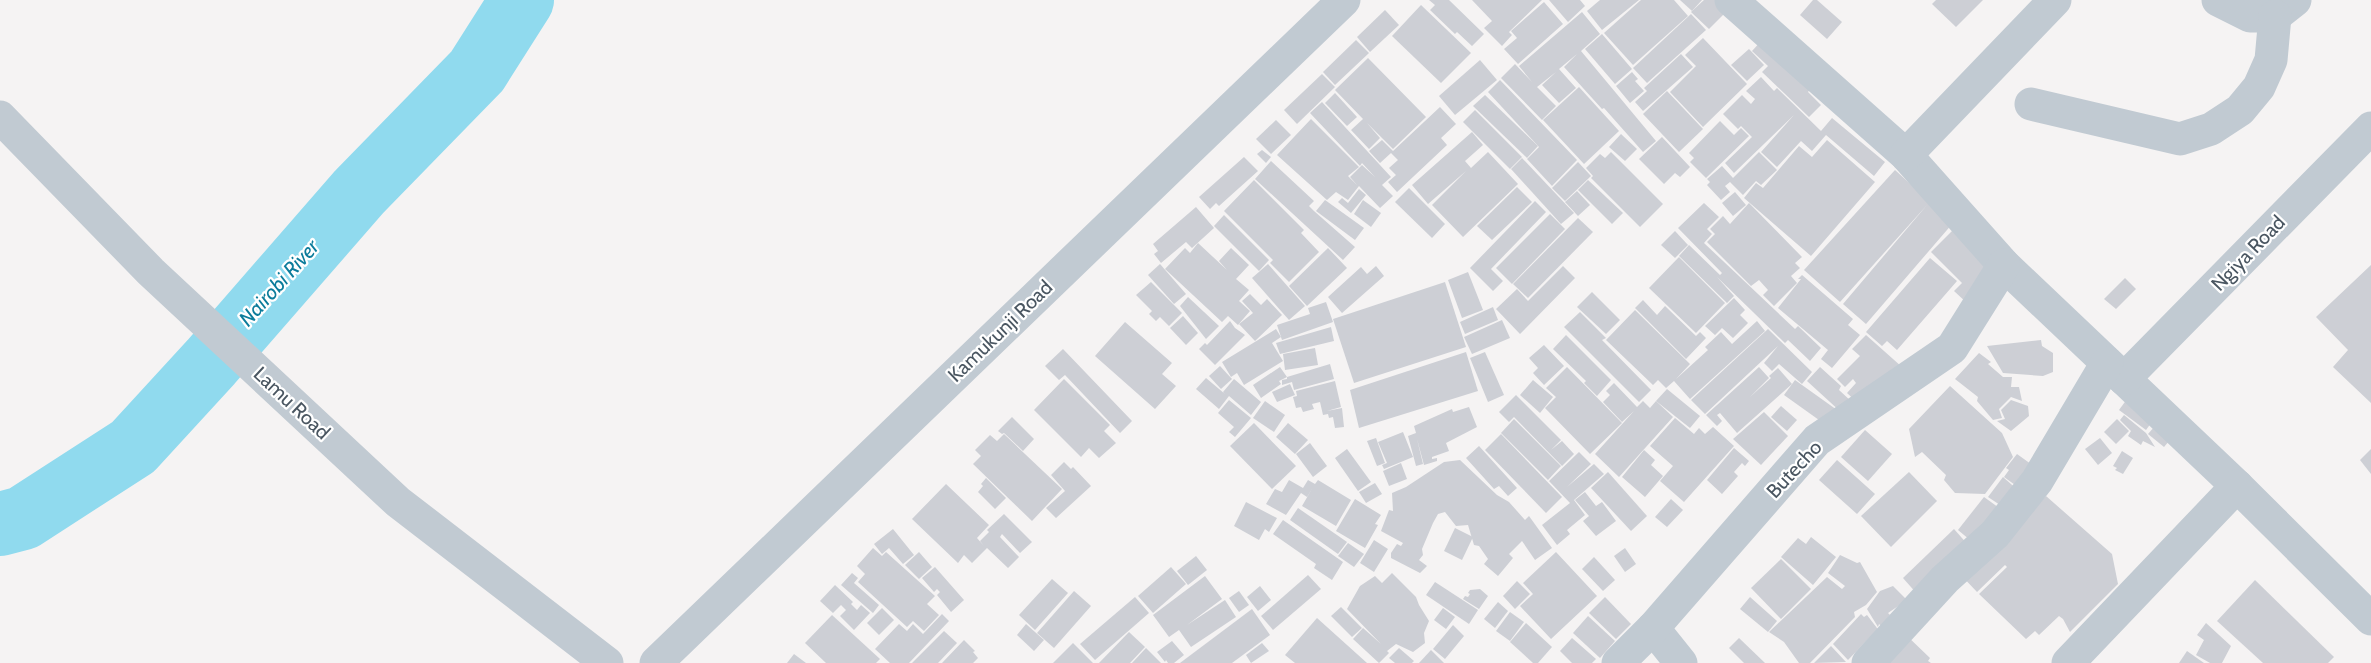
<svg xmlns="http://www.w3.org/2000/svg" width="2371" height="663" font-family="Cabin,sans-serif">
	<rect width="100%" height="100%" fill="#f5f3f3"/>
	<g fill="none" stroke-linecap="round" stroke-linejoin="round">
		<polyline stroke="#90daee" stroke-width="64" points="0,524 23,518 133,447 211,362 359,192 477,71 522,0"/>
	</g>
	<g fill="#cdcfd5">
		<polygon points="1429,0 1449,0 1484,34 1472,46 1457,32 1455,34 1430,10 1435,5"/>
		<polygon points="1472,0 1542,0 1508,33 1509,32 1512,35 1502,46 1484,28 1492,21"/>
		<polygon points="1549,0 1580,0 1585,6 1568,22"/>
		<polygon points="1600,0 1639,0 1602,30 1587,11"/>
		<polygon points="1641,0 1674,0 1688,16 1633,65 1604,33"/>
		<polygon points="1680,0 1702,0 1692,11"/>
		<polygon points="1704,0 1722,0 1730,8 1709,29 1691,12"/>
		<polygon points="1813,0 1817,0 1842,22 1827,39 1800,15"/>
		<polygon points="1936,0 1983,0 1956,27 1932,4"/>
		<polygon points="1544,2 1563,24 1518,64 1504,49 1517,38 1511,31"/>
		<polygon points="1421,5 1471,53 1441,83 1392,36"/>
		<polygon points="1385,10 1399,25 1370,52 1357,37"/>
		<polygon points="1582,12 1600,34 1581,51 1656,141 1643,152 1604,108 1602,109 1564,67 1577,54 1559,69 1576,88 1559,103 1542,85 1556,72 1537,87 1556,106 1542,120 1501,78 1515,64 1532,82 1519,66"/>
		<polygon points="1691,14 1706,30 1647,83 1633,68"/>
		<polygon points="1602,34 1632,69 1615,84 1585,49"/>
		<polygon points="1703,38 1747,84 1703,127 1670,92 1696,66 1685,55"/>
		<polygon points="1763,39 1812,87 1808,92 1821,105 1809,117 1762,72 1768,66 1752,51"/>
		<polygon points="1356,40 1369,53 1335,85 1323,72"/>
		<polygon points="1749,49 1764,65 1747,81 1731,65"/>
		<polygon points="1681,54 1693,67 1643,111 1635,102 1647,91 1644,88"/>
		<polygon points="1368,58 1426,117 1393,149 1367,123 1380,138 1369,149 1351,130 1363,119 1335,90"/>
		<polygon points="1480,60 1497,80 1455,115 1439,96"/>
		<polygon points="1632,72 1638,79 1635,81 1644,91 1630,103 1616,86"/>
		<polygon points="1322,74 1335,87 1297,124 1284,110"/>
		<polygon points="1761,77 1774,91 1777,88 1821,131 1832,118 1885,162 1874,176 1826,135 1812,151 1801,141 1777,167 1761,152 1794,115 1734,173 1725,163 1752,137 1741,126 1738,129 1723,114 1742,95 1751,104 1755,99 1746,91"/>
		<polygon points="1500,80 1577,160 1552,186 1527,159 1539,147 1488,92"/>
		<polygon points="1579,87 1619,131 1584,164 1543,120"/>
		<polygon points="1667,91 1703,129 1679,152 1643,114"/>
		<polygon points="1335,93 1357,117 1347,126 1325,103"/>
		<polygon points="1485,95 1538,146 1527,158 1473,106"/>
		<polygon points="1322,102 1391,177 1382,185 1393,196 1380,208 1359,186 1348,200 1336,192 1327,200 1277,155 1311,119 1359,167 1348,176 1357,185 1350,177 1362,165 1375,177 1362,163 1360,166 1310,113"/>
		<polygon points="1440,107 1456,124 1441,138 1447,145 1397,192 1388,182 1396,175 1389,168 1398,160 1391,153 1380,163 1369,151 1382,140 1393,151"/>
		<polygon points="1475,110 1522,157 1510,169 1463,122"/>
		<polygon points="1276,120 1291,135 1271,154 1256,139"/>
		<polygon points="1720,121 1734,135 1741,128 1749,136 1706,178 1690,162 1694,158 1689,153"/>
		<polygon points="1472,132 1483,145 1465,161 1471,168 1488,152 1518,184 1463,237 1432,205 1466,171 1428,204 1412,185"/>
		<polygon points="1621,134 1637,149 1625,161 1609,147"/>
		<polygon points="1662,137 1690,167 1680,177 1675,173 1664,184 1639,159"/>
		<polygon points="1827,140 1875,182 1811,256 1744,198 1756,183 1763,188 1799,146 1812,157"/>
		<polygon points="1262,150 1271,157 1266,163 1257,154"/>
		<polygon points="1611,152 1663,204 1640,227 1591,178 1593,176 1586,168 1600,154 1605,158"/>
		<polygon points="1759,152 1777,170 1761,185 1756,181 1743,195 1730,182 1725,186 1730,192 1721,200 1707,185 1710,182 1707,179 1722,166 1733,178"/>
		<polygon points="1244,157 1258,171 1219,206 1216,203 1210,209 1199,197"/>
		<polygon points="1522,158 1574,213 1561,224 1511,169"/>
		<polygon points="1271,161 1314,201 1309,206 1314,211 1355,247 1343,260 1255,179"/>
		<polygon points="1578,162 1591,176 1565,201 1552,188"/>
		<polygon points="1895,170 1953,223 1866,324 1843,304 1927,205 1840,302 1804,270"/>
		<polygon points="1254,180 1304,230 1301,233 1319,252 1289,282 1270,263 1273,260 1224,211"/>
		<polygon points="1588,180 1623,213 1612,224 1578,190"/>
		<polygon points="1517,187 1532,202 1492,240 1477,226"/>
		<polygon points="1409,188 1445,224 1432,238 1395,202"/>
		<polygon points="1359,189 1366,195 1351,213 1338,202 1342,198 1348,203"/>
		<polygon points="1577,191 1590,205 1578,216 1565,202"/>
		<polygon points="1735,192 1746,205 1733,216 1722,203"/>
		<polygon points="1325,200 1364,228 1355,240 1316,211"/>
		<polygon points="1363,200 1381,213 1371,227 1354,214"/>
		<polygon points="1535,201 1546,212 1491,269 1503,281 1493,291 1470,268"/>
		<polygon points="1704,203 1719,217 1707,229 1712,234 1704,243 1795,329 1798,326 1821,348 1810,361 1788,340 1785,343 1717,277 1734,296 1727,303 1679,256 1689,245 1720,275 1722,273 1678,228"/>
		<polygon points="1749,203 1802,257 1795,263 1800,268 1791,276 1797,283 1774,306 1763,295 1768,290 1759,280 1751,286 1707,242 1715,234 1710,229 1723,216 1730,224"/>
		<polygon points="1196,207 1214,228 1192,248 1186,242 1161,263 1154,254 1158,251 1153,244"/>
		<polygon points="1550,214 1565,229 1512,284 1496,268"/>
		<polygon points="1224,215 1269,260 1259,271 1214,226"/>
		<polygon points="1578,218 1593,232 1528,298 1513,284"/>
		<polygon points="1953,230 1996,274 1967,303 1954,291 1962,283 1931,252"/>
		<polygon points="1675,231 1688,245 1675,258 1661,245"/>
		<polygon points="1198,243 1227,270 1219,261 1231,248 1249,265 1236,279 1249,290 1239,301 1250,311 1238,325 1228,316 1222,322 1165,269 1185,248 1190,253"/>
		<polygon points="1328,248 1347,268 1307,306 1289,286"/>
		<polygon points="1679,257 1725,303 1696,333 1649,288"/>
		<polygon points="1930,258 1957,281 1897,350 1887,341 1882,346 1866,332"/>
		<polygon points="1160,264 1186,294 1174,304 1148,275"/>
		<polygon points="1268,264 1305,306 1289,320 1252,278"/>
		<polygon points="2371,265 2371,403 2333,367 2348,350 2316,317"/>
		<polygon points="1376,266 1384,276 1342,313 1328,297 1361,267 1367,274"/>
		<polygon points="1563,266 1575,278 1520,334 1496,309 1517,289 1528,301"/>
		<polygon points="1468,272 1483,310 1462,318 1448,280"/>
		<polygon points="1802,275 1853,319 1848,325 1860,335 1832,368 1821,359 1828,350 1778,308 1801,279 1798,279"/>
		<polygon points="2125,278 2136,289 2116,309 2104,299"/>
		<polygon points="1151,282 1182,313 1169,326 1160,317 1156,321 1149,314 1152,311 1136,295"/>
		<polygon points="1445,282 1466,347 1354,383 1333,319"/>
		<polygon points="1592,292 1620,320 1606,334 1577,307"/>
		<polygon points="1250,294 1261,305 1267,299 1282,315 1255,341 1239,324 1253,313 1242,301"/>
		<polygon points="1188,297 1219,326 1206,339 1180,306"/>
		<polygon points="1734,298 1745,310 1740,315 1748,323 1733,338 1722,328 1715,335 1705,326"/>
		<polygon points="1643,300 1657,315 1665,306 1696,336 1700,332 1706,338 1686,359 1635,308"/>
		<polygon points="1326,302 1333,322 1282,340 1277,325 1310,314 1308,308"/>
		<polygon points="1493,307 1498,320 1465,334 1460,322"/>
		<polygon points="1635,310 1690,364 1676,379 1708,350 1705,347 1721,332 1732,344 1757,321 1765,331 1690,399 1674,381 1666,388 1658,380 1653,385 1606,340"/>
		<polygon points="1580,312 1606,338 1602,340 1651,390 1639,402 1564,327"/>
		<polygon points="1183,316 1198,333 1186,345 1170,328"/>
		<polygon points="1502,320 1510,338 1472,354 1464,337"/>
		<polygon points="1230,321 1235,328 1245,335 1215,365 1199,349 1205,343 1207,345"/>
		<polygon points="1125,322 1172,363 1162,374 1176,386 1155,409 1095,356"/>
		<polygon points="1331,327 1334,341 1280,354 1276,343"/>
		<polygon points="1276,329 1281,337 1272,343 1283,361 1244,385 1237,373 1231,377 1222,362"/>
		<polygon points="1768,329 1812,372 1802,384 1779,364 1772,371 1764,363 1778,346 1705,414 1691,400"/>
		<polygon points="1566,335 1611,380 1597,396 1584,383 1586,381 1553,349"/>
		<polygon points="1866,335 1902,367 1860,405 1847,393 1856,383 1853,379 1845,387 1837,379 1860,356 1852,349"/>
		<polygon points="2041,340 2042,346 2053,353 2053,372 2043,376 2003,373 1987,346"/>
		<polygon points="1544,345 1564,366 1544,385 1533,373 1538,368 1529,358"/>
		<polygon points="1315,348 1318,365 1285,370 1283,354"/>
		<polygon points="1063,349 1132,421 1120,433 1065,375 1059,380 1045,366"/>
		<polygon points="1466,352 1478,391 1359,428 1350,390"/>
		<polygon points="1485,352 1504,395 1488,402 1470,358"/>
		<polygon points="1979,353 1991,362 1988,364 2003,377 2012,377 2011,387 2019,387 2022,401 2011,397 1999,409 2002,418 1993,420 1977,401 1978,397 1955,379"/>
		<polygon points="1330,364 1334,379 1294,390 1292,382 1282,385 1282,380 1287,379 1287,377"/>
		<polygon points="1220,366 1232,379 1221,389 1209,376"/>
		<polygon points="1280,367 1287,377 1279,381 1281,384 1261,398 1253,385"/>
		<polygon points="1567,367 1622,423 1590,454 1545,408 1556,397 1546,388"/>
		<polygon points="1759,367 1769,378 1750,397 1771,378 1769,376 1778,368 1792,384 1737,433 1720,413 1717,415 1722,421 1717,426 1706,415"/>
		<polygon points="1820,367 1841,386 1839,390 1852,402 1842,413 1807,381"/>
		<polygon points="1206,378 1225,394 1223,392 1234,379 1261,402 1251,415 1229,396 1219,409 1196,389"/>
		<polygon points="1064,379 1110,425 1104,431 1116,443 1099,458 1089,448 1081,457 1034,410"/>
		<polygon points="1533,380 1553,397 1540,413 1520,395"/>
		<polygon points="1795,380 1837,410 1826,425 1784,395"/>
		<polygon points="1335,381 1341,407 1327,411 1342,408 1344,427 1335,428 1333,417 1329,418 1328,414 1323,415 1320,402 1312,404 1314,409 1303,412 1301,407 1296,408 1293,397 1297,396 1296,391"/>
		<polygon points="1614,383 1637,407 1643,401 1650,408 1656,401 1673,417 1619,477 1595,454 1634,411 1622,422 1603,402 1610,395 1606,391"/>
		<polygon points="1290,384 1295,395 1277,402 1272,392"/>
		<polygon points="1950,386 2002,433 2013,457 1985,494 1955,493 1944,480 1946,475 1922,452 1915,457 1909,429"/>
		<polygon points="1667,389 1700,416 1690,428 1656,401"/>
		<polygon points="1516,395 1561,440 1551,450 1562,441 1574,454 1562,466 1514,417 1509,422 1499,412"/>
		<polygon points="2130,395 2157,415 2146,430 2119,410"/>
		<polygon points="1229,400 1251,418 1235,437 1229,432 1234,427 1218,413"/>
		<polygon points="2011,400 2028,406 2029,416 2011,431 1997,421 2005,419 2001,410"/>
		<polygon points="1265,401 1285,415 1274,432 1253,418"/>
		<polygon points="1781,406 1797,420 1787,431 1771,417"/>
		<polygon points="1469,407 1477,427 1446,443 1449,451 1432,457 1432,459 1437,458 1437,461 1424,465 1417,439 1423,464 1416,466 1408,436 1416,433 1414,426 1452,409 1453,412"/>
		<polygon points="1764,412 1788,436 1761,465 1733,439"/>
		<polygon points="2124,415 2146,433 2155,447 2143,441 2141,445 2128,436 2131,431 2120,420"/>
		<polygon points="1012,417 1034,439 1023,451 1004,433 1002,434 998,431"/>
		<polygon points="1675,418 1694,434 1699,428 1705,434 1713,427 1734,446 1684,502 1660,481 1673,466 1650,446"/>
		<polygon points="1514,419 1561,466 1548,480 1501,433"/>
		<polygon points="2117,419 2129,431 2116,444 2104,432"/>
		<polygon points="2161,419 2176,433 2164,447 2148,434"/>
		<polygon points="1254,423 1296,466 1272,489 1230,446"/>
		<polygon points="1288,423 1308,440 1295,454 1276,437"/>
		<polygon points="1865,430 1892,454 1868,481 1841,457"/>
		<polygon points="1403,432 1413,457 1384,469 1382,465 1387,463 1378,442"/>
		<polygon points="1004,434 1062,489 1032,521 973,464 981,456 975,450 990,435 997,441"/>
		<polygon points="1501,434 1562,497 1546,513 1485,450"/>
		<polygon points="1376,438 1385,463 1377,466 1367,441"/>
		<polygon points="2100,438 2112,453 2098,465 2085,449"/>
		<polygon points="1310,443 1327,466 1313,477 1296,454"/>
		<polygon points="1479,446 1517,488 1508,496 1499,486 1494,489 1466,458"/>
		<polygon points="1734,448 1749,461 1745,466 1742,463 1734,472 1738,476 1722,494 1707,480"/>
		<polygon points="1347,449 1371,482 1358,491 1335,458"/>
		<polygon points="2371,449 2371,474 2360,460"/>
		<polygon points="1644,450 1655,460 1651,465 1663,476 1645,497 1622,477"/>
		<polygon points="2122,451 2133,458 2123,474 2115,470 2117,468 2113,466"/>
		<polygon points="1579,452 1591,464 1567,487 1594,464 1604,474 1574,500 1585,515 1567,530 1570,534 1557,545 1542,525 1570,503 1549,481"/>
		<polygon points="2017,454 2038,469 2022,490 2004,477 2009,470 2006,468"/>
		<polygon points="1460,460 1497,495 1509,502 1525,520 1529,516 1552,548 1535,560 1522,541 1509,554 1513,558 1498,576 1484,564 1488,559 1479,546 1474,545 1468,525 1456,526 1445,512 1438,514 1433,523 1422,549 1423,555 1419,560 1427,566 1420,573 1391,558 1391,553 1397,544 1401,546 1403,543 1381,531 1389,510 1393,511 1392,493 1406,487 1444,462"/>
		<polygon points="1837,460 1875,494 1857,514 1819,480"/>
		<polygon points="1064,462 1071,469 1073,467 1091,486 1056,518 1046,508 1065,491 1051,475"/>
		<polygon points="1401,463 1407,479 1389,486 1383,471"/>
		<polygon points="1608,472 1647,516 1631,531 1591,488"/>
		<polygon points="1909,472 1937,501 1891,547 1861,516"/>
		<polygon points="2003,477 2020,492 2003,507 1988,497"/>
		<polygon points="986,478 1006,498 995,509 978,492 983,486 981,484"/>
		<polygon points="1289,480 1303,488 1308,480 1315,484 1318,480 1351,500 1336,526 1302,506 1313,487 1307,497 1301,493 1286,515 1266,504 1275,489 1282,492"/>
		<polygon points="1375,483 1382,494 1366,503 1359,492"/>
		<polygon points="946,484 989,525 977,538 984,546 980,541 989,532 987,530 1004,514 1032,542 1020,553 1002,534 1000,537 1019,557 1008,568 987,548 972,563 964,555 958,563 912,519"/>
		<polygon points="1585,492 1596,506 1602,502 1616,521 1596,536 1583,521 1589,516 1575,500"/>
		<polygon points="2046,496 2112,554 2118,584 2070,632 2063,619 2059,616 2039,635 2035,631 2026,639 1979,594 2007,567 2005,565 1977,592 1959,573 1997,548"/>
		<polygon points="1984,497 2002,510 1970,540 1958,530"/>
		<polygon points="1355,499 1381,515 1375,524 1378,525 1365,548 1336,531"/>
		<polygon points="1671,499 1683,510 1667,527 1655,517"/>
		<polygon points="1246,502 1277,518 1269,532 1265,529 1259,540 1234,526"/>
		<polygon points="1298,508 1347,542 1338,554 1290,520"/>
		<polygon points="1283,520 1343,562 1332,580 1314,568 1316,564 1273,534"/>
		<polygon points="1455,528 1473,537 1462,560 1444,551"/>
		<polygon points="893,529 914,555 903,564 889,548 882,554 874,544"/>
		<polygon points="1954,529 1969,546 1918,595 1903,578"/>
		<polygon points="1811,537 1836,557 1813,585 1781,557 1798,538 1806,544"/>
		<polygon points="1374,540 1388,549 1374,572 1360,563"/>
		<polygon points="1348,543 1364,554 1354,567 1338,556"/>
		<polygon points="873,548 882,556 886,552 935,596 927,604 939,615 924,631 913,621 907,627 858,582 865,574 857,566"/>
		<polygon points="1625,548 1636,564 1625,572 1614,556"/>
		<polygon points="919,552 932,567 919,579 905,565"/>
		<polygon points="1556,552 1597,596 1551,639 1520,606 1533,594 1523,583"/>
		<polygon points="1840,555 1857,563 1860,562 1877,592 1866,605 1854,612 1855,617 1810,663 1799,663 1784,642 1769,632 1827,577 1842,589 1845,586 1828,573"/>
		<polygon points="1196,556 1207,570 1188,585 1177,571"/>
		<polygon points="1594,557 1615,580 1603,591 1582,569"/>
		<polygon points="1781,559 1811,589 1781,619 1751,588"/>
		<polygon points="935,567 964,600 951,612 937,595 940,592 937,589 934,592 922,578"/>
		<polygon points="1171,567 1186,584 1153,613 1138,596"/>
		<polygon points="852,573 858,578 854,583 879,605 873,613 841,585"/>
		<polygon points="1392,573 1416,597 1419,605 1429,621 1424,633 1425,643 1413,652 1396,644 1387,651 1389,653 1379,663 1353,639 1363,628 1381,644 1347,609 1360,586 1375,576 1382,583"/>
		<polygon points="1308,575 1321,589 1273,630 1261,616"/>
		<polygon points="1205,576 1222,599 1187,625 1225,600 1236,617 1191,647 1179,630 1169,637 1153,615"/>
		<polygon points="1052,579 1068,593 1035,630 1019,615"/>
		<polygon points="2255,580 2334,657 2328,663 2263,663 2217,621"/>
		<polygon points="1517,581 1530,594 1515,609 1503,596"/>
		<polygon points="1435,582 1478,610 1469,624 1426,595"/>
		<polygon points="835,585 853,602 851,604 857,610 861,605 870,613 854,630 840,616 846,610 841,605 833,613 820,601"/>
		<polygon points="1260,586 1271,600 1258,611 1247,597"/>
		<polygon points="1893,586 1907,600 1888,613 1890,615 1881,626 1879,624 1878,627 1867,609 1880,591"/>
		<polygon points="1480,589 1488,596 1479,609 1463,599 1465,596 1468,597 1470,594 1468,593 1470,590"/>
		<polygon points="1074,591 1091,606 1054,648 1037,633"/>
		<polygon points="1239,591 1249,605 1239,612 1229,598"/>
		<polygon points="1135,597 1149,613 1095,660 1080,644"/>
		<polygon points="1605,597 1631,624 1616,639 1589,613"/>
		<polygon points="1750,597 1777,621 1768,632 1740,609"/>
		<polygon points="1498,602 1508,611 1495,628 1484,619"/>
		<polygon points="1341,607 1362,628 1352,637 1331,616"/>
		<polygon points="882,608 894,620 879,635 867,623"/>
		<polygon points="1443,608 1455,617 1446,629 1434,620"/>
		<polygon points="1252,609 1270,635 1232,663 1180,663"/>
		<polygon points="1510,612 1524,622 1510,641 1496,631"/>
		<polygon points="942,614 949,621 909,663 890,663 875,649 899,624 907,631 913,624 923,634"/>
		<polygon points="1861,614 1864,617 1867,615 1880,632 1871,636 1848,660 1833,644"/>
		<polygon points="832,615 880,659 876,663 826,663 805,643"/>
		<polygon points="1588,616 1615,641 1600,658 1573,633"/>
		<polygon points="1317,618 1367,663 1295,663 1285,655"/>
		<polygon points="1526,623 1552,647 1538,663 1533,663 1510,642"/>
		<polygon points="2206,623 2231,646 2222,663 2210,663 2196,655 2204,640 2197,635"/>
		<polygon points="1026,624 1044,640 1034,651 1017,635"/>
		<polygon points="1453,625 1464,636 1445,659 1433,649"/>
		<polygon points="944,631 957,643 938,663 912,663"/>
		<polygon points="1129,632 1145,647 1130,663 1099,663"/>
		<polygon points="1905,634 1930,658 1928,661 1931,663 1881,663"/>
		<polygon points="1572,638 1596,659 1592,663 1572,663 1560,651"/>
		<polygon points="1739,638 1765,663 1744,663 1729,648"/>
		<polygon points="964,640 975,651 973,652 978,658 973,663 942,663"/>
		<polygon points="1172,641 1184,655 1174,663 1168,663 1166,660 1165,662 1157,652"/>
		<polygon points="1073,643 1093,663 1053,663"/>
		<polygon points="1262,643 1269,651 1251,663 1246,655"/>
		<polygon points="1831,646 1846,662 1814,663"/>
		<polygon points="1146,648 1161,663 1132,663"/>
		<polygon points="1399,648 1414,661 1412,663 1395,663 1389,658"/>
		<polygon points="1431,650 1444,663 1419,663"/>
		<polygon points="2187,651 2204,663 2179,663"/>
		<polygon points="794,654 806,663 787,663"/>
	</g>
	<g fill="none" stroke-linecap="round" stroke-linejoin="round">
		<g stroke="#c1cad2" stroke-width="33">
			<polyline points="1731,0 1906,155 2004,265 2237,486 2371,619"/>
			<polyline points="2218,0 2250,16 2275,16 2295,0"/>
			<polyline points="2031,104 2180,139 2211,129 2240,110 2259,87 2271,60 2275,16"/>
			<polyline points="0,117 151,272 398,502 607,663"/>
			<polyline points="1906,155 2055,0"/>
			<polyline points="2124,379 2371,128"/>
			<polyline points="1653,628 1681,663"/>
			<polyline points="656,663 1344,0"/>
			<polyline points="1618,663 1653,628 1817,440 1952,348 2004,265"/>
			<polyline points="1868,663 1945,579 1995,534 2037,481 2107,363"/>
			<polyline points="2068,663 2237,486"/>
		</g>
	</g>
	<g text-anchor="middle" stroke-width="4.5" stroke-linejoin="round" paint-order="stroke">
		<g font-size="20" fill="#4a5661" stroke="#fff">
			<text transform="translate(2248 253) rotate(-46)" y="7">Ngiya Road</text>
			<text transform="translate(1000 331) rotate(-44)" y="7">Kamukunji Road</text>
			<text transform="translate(292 403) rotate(43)" y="7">Lamu Road</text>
			<text transform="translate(1794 469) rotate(-47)" y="7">Butecho</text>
		</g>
		<g font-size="21" font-style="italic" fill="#0c7c9b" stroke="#fff">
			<text transform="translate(279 283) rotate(-48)" y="7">Nairobi River</text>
		</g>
	</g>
</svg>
